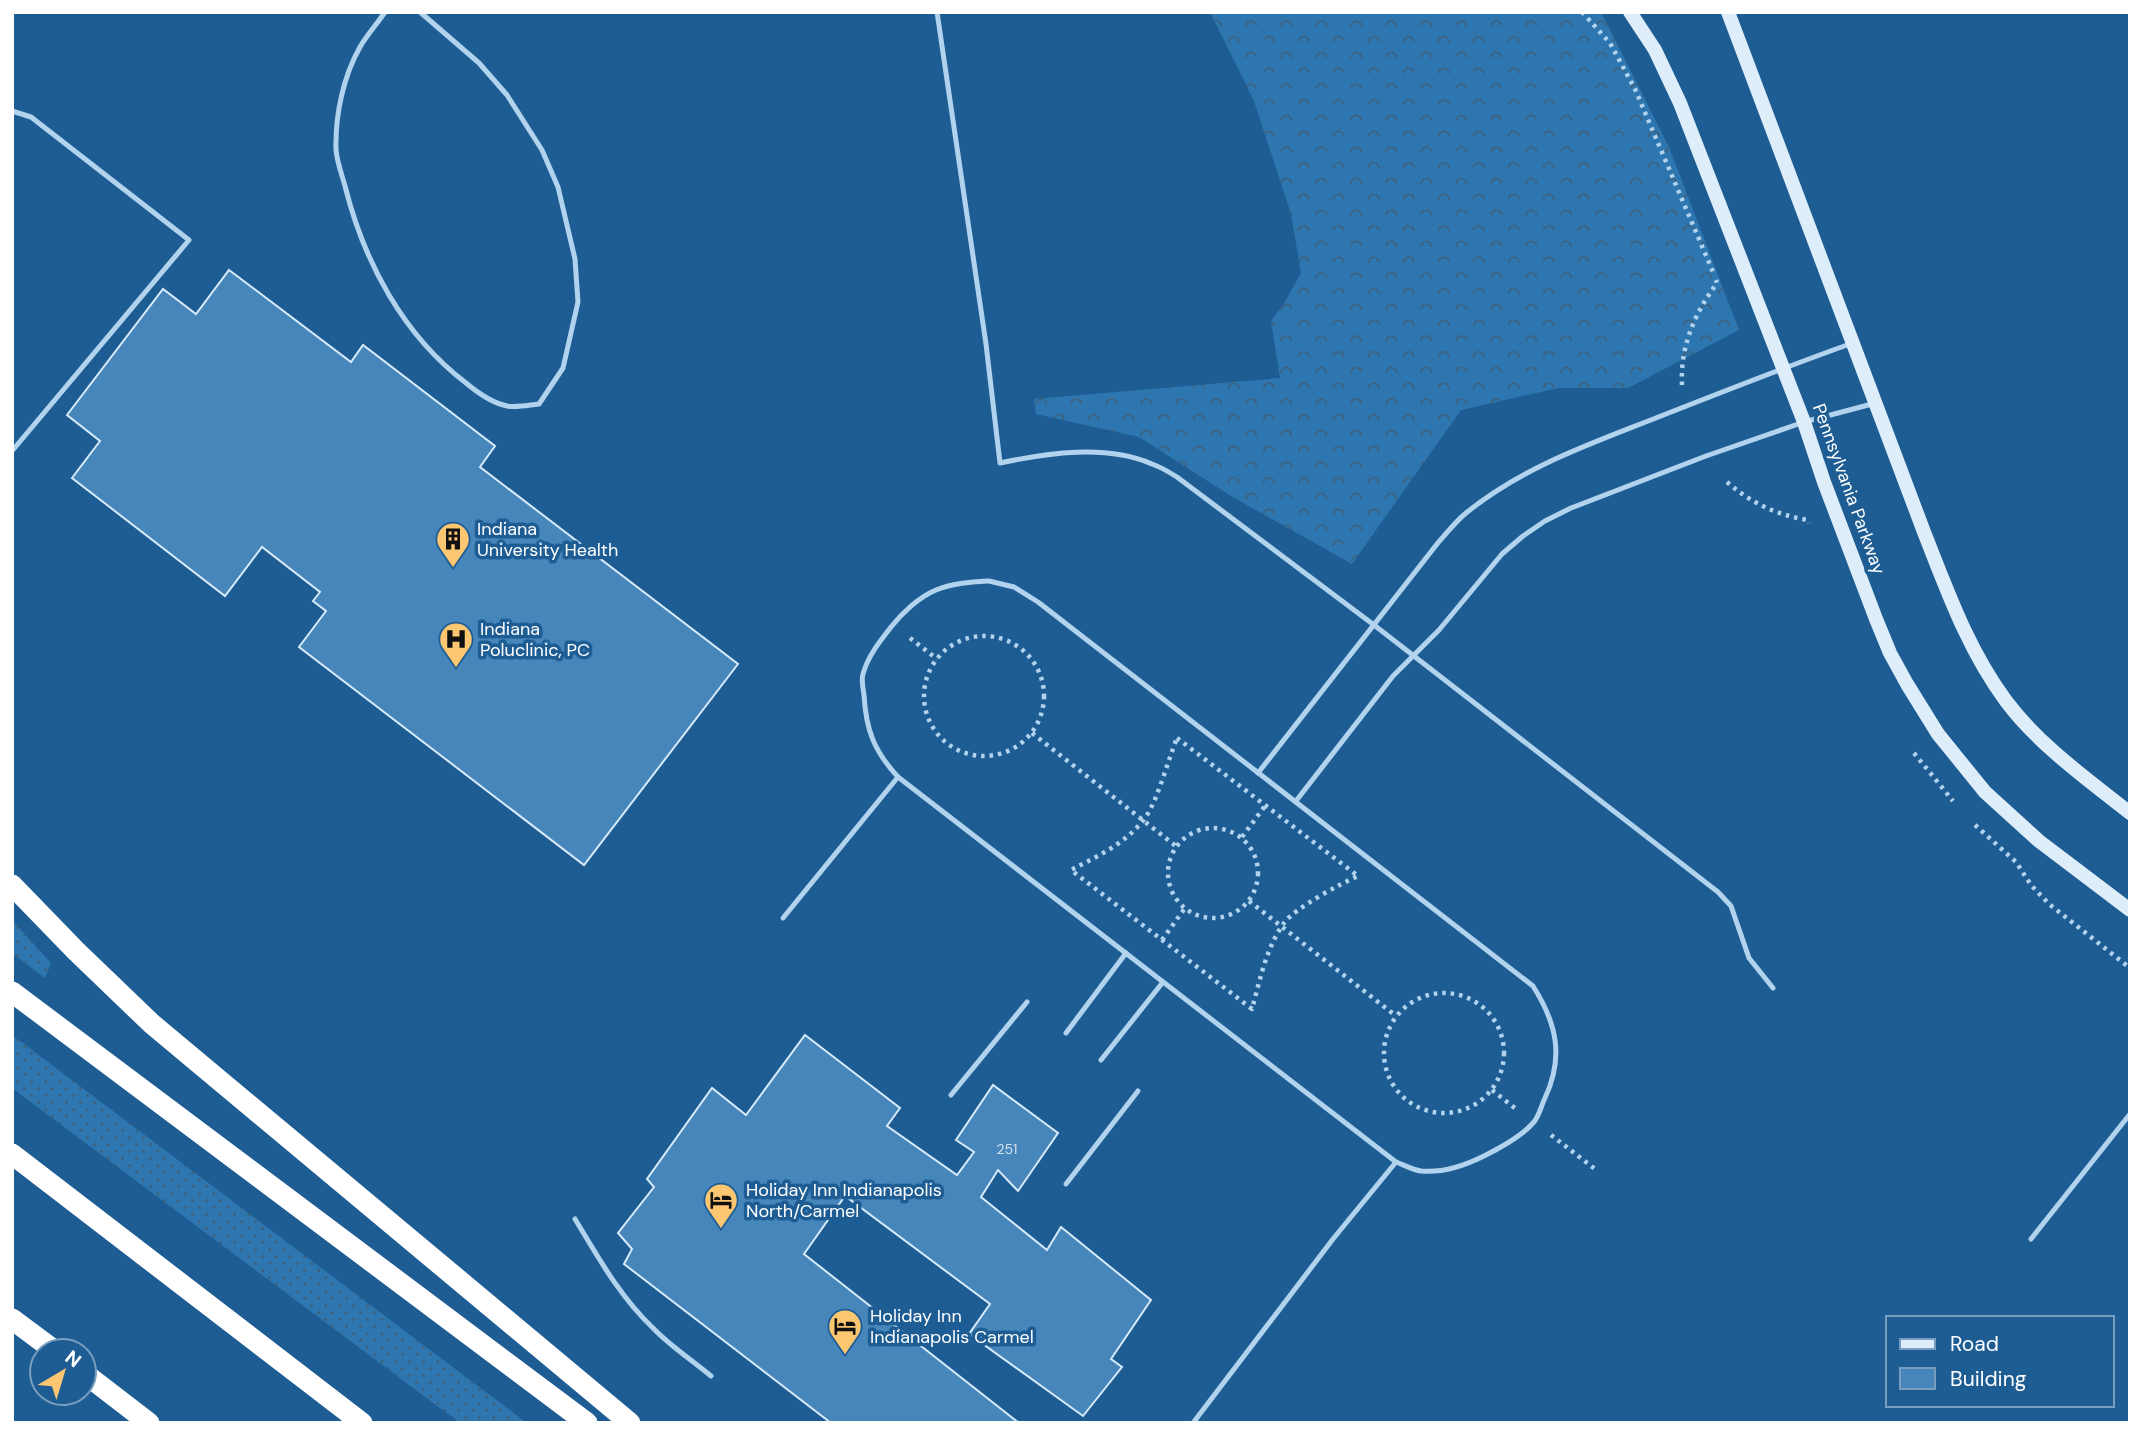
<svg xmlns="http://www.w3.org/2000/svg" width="2142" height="1435" font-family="'DM Sans',sans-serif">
	<defs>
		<pattern id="grass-dots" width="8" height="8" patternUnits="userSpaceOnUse" patternTransform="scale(1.75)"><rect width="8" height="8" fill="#2e76b0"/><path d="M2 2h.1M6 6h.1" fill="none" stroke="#3d617e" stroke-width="1.8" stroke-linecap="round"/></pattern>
		<pattern id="forest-crowns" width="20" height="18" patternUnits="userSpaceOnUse" patternTransform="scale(1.75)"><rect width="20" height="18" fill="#2e76b0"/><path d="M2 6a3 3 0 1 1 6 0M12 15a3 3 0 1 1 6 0" fill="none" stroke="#3d617e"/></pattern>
	</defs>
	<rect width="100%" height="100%" fill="#1e5d94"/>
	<g fill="url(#grass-dots)">
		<polygon points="12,920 51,963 45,978 12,953"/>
		<polygon points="12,1035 36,1053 527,1423 460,1423 12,1088"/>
	</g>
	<polygon fill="url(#forest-crowns)" points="1210,12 1601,12 1669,147 1739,330 1628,388 1558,388 1461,410 1352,564 1231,496 1139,437 1036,414 1034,399 1280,378 1271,321 1283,305 1301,273 1291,214 1254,101"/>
	<g fill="#4786bb" stroke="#d7eafa" stroke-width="2">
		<polygon points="229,270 351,362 363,345 495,446 480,467 738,664 584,865 299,647 326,611 313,601 320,592 262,547 225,596 72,478 100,441 67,415 163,289 196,314"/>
		<polygon points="805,1035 900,1108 887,1126 957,1175 974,1152 956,1140 993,1085 1058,1133 1018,1191 998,1170 981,1197 1047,1250 1061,1227 1151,1300 1111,1359 1122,1367 1083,1416 969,1334 990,1304 845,1196 804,1254 1019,1423 831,1423 624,1264 632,1249 618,1233 654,1187 647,1179 712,1088 746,1115"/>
	</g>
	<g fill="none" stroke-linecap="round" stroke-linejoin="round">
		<g stroke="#b1d3ee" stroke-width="4.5" stroke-dasharray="3.5 5" stroke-linecap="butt">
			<polyline points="1582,12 1610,43 1635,89 1713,272"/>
			<path d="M1682,385c-2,-39 13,-72 35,-102l-1,-3"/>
			<path d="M1727,482c24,21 50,33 81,38l1,3"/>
			<circle cx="984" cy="696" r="60"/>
			<polyline points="910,638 937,659"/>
			<polyline points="1032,733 1177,847"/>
			<path d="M1177,738l181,138c-18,8 -63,32 -74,47 -18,25 -24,57 -32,86l-181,-139c27,-14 58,-28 76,-55 12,-19 21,-55 30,-77z"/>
			<polyline points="1914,753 1953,801"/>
			<polyline points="1975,825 2016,862 2031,885 2049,904 2130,968"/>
			<circle cx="1213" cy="873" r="45"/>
			<polyline points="1242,837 1265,806"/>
			<polyline points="1249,901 1396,1016"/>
			<polyline points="1162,940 1185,908"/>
			<circle cx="1444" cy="1053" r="60"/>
			<polyline points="1492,1090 1516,1109"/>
			<polyline points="1551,1135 1595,1169"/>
		</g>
		<g stroke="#b1d3ee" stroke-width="5">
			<path d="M385,12c-8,12 -18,23 -25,35 -17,30 -25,69 -24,103 1,12 6,25 9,36 19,76 58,149 121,197 12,10 26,20 41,23 10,2 22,-1 32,-2l24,-36 15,-66 -3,-43 -17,-72 -16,-37 -35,-55 -28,-32 -59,-51"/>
			<path d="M937,12l49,332 14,119c47,-10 106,-19 152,1 9,3 17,8 25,13l197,148 344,267 13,14 18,52 24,30"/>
			<polyline points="12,111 31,117 189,240 12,451"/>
			<path d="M989,581l25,6 24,15 495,384c24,38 31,71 12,112 -4,8 -6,19 -12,25 -12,14 -33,25 -49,33 -18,9 -42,17 -63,15 -8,-1 -17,-6 -25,-9l-498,-385c-24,-26 -32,-47 -34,-82 -1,-7 -3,-15 -1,-21 5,-18 17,-33 28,-47 11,-14 28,-30 45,-37 17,-7 36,-8 53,-9z"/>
			<path d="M1258,773l179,-229c9,-10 18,-22 29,-31 59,-48 130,-71 200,-99 61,-24 122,-48 184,-70"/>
			<polyline points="1296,801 1393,676 1439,630 1502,554 1523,536 1545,521 1571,508 1706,456 1804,422 1872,404"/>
			<polyline points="783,918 898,777"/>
			<polyline points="1066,1033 1126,953"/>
			<polyline points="1101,1060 1163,982"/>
			<polyline points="951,1095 1027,1002"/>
			<polyline points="1066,1184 1138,1091"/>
			<path d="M575,1219c23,38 45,78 78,109 17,18 39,32 58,48"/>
			<polyline points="2031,1239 2130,1114"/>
			<polyline points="1193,1423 1333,1239 1396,1162"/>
		</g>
		<g stroke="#deedfa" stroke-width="14">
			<polyline points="1630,12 1655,50 1680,103 1804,422 1824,482 1876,619 1890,653 1907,684 1938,734 1985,792 2039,841 2130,910"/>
			<path d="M1728,12l196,520c23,58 44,118 82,169 33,44 81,78 124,112"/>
		</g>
		<g stroke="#fff" stroke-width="21">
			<polyline points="12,885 76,951 152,1024 630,1423"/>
			<polyline points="12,992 587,1423"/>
			<polyline points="12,1154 362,1423"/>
			<polyline points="12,1319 55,1351"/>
			<polyline points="84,1373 149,1423"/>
		</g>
	</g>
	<defs>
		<g id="building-pin" transform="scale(1.75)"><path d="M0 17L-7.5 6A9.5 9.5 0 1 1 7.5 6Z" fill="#fdc670" stroke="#1e5d94"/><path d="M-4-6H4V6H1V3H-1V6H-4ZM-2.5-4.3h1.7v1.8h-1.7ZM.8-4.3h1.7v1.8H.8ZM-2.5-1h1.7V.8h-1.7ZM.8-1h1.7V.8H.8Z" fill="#111"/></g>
		<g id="hospital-pin" transform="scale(1.75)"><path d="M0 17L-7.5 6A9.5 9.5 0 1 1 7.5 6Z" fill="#fdc670" stroke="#1e5d94"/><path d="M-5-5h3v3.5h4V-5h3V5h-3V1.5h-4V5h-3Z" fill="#111"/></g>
		<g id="hotel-pin" transform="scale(1.75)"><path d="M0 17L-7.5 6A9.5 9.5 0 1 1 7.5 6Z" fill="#fdc670" stroke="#1e5d94"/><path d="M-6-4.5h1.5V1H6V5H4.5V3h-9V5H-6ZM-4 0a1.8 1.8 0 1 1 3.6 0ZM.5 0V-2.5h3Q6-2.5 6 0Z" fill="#111"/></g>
	</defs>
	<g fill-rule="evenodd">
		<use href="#building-pin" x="453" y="539"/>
		<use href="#hospital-pin" x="456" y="639"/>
		<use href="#hotel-pin" x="721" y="1200"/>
		<use href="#hotel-pin" x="845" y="1326"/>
	</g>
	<g text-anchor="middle" stroke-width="7" stroke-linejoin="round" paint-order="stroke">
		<g font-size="14" fill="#d1e1ee">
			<text x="1007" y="1154">251</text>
		</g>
		<g font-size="18" fill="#fff" stroke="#1e5d94">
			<text transform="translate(1849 489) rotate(70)" y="6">Pennsylvania Parkway</text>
		</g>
		<g font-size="18" fill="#fff" stroke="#1e5d94" text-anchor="start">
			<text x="477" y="535">Indiana<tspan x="477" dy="21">University Health</tspan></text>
			<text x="480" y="635">Indiana<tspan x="480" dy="21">Poluclinic, PC</tspan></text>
			<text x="746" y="1196">Holiday Inn Indianapolis<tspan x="746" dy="21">North/Carmel</tspan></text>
			<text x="870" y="1322">Holiday Inn<tspan x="870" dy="21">Indianapolis Carmel</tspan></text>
		</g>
	</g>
	<rect width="2142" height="1435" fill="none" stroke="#ffffff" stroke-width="28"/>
	<rect x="1886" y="1316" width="228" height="91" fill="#1e5d94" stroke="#789ebf" stroke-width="2"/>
	<rect x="1900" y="1339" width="35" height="10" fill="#deedfa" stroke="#789ebf" stroke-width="2"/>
	<text x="1950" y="1351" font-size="21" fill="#ffffff">Road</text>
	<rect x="1900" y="1368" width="35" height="21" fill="#4786bb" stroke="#789ebf" stroke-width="2"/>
	<text x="1950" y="1386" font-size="21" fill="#ffffff">Building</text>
	<g transform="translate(63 1372) rotate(38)"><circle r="33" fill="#1e5d94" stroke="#789ebf" stroke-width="2"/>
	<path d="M0-5L12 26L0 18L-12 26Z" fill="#fdc670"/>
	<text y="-10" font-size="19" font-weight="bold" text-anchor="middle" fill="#ffffff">N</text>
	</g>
</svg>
